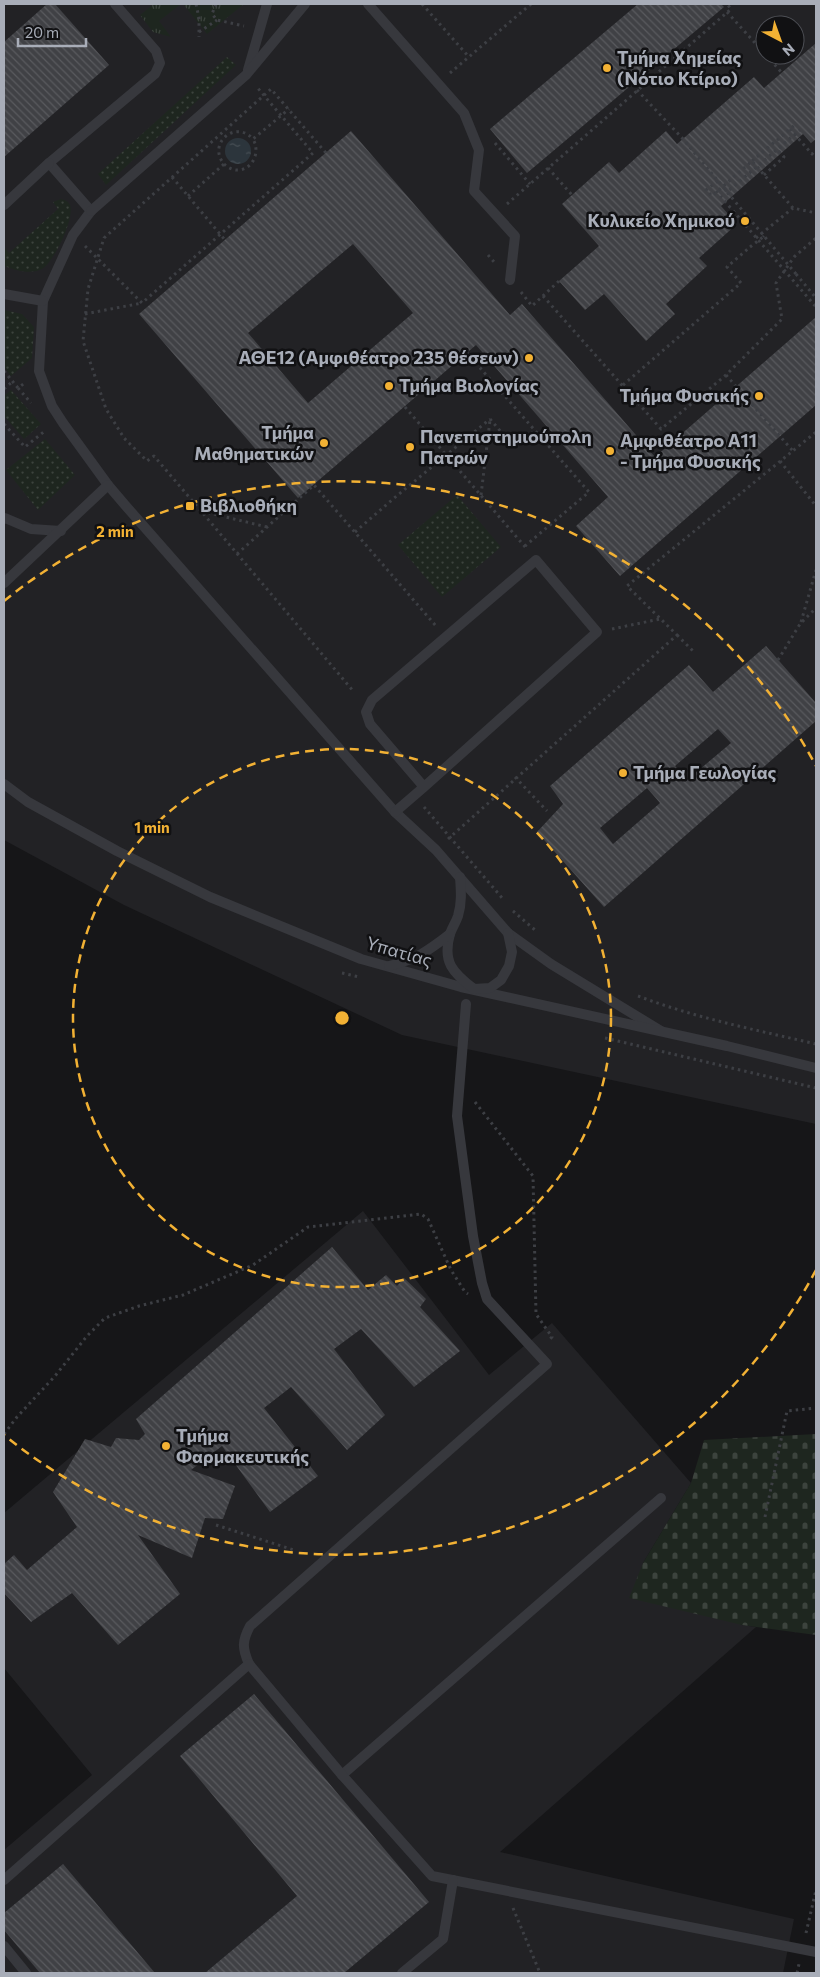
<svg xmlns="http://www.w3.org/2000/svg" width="820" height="1977" font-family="Commissioner,sans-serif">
	<defs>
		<pattern id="grass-dots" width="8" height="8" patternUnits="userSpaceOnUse" patternTransform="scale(1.25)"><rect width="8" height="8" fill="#1e261f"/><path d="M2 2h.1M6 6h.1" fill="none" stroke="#3c433d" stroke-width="1.8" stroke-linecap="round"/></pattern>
		<pattern id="cemetery-stones" width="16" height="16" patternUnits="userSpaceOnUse" patternTransform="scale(1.25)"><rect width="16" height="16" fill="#1e261f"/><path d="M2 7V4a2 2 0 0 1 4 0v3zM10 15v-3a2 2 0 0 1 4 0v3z" fill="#3c433d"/></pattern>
		<pattern id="park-tufts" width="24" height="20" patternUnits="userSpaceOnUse" patternTransform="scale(1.25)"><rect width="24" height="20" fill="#1e261f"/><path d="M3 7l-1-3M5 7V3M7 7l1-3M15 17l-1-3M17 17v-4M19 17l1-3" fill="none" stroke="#3c433d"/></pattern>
		<pattern id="water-ripples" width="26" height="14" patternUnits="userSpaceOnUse" patternTransform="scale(1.25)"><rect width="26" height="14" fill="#2c353c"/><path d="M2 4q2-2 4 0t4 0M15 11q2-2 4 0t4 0" fill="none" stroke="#485056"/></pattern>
		<pattern id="building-back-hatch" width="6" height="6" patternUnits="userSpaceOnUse" patternTransform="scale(1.25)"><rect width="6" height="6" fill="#404145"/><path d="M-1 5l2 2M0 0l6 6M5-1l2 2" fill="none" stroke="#595a5e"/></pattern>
	</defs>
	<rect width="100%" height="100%" fill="#161618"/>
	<g fill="#222225" fill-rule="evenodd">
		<path d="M4,4h812v1120l-414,-89 -278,-130 -120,-65zM765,25h30v30h-30z"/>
		<polygon points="363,1211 489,1375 552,1323 691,1483 643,1563 742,1625 756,1627 500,1852 794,1919 783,1973 4,1973 4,1850 92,1775 4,1668 4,1513"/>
	</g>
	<g fill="url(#grass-dots)">
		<polygon points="227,57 236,65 106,185 98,174"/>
		<path d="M61,199c4,1 7,2 9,6 5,13 -16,57 -28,64 -13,6 -26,1 -38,-3v-19l5,6 49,-44 -5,-7z"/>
		<polygon points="4,310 22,314 34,327 32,358 11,376 4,367"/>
		<polygon points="11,390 41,424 24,439 4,416 4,396"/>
		<polygon points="45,439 75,475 38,510 6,470"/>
		<polygon points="457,495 501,547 442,597 398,545"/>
	</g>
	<polygon fill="url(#cemetery-stones)" points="816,1434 816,1635 742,1625 629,1598 643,1563 691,1483 704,1440"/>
	<g fill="url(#park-tufts)">
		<polygon points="154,4 181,4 159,21 171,37 153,32 140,15"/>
		<polygon points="183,4 244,4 207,34"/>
	</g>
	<circle fill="url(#water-ripples)" cx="238" cy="151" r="13"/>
	<g fill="url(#building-back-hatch)" fill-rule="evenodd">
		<polygon points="47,4 55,4 109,65 4,157 4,42"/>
		<polygon points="638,4 721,4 724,7 527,173 490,129"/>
		<polygon points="816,43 816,139 811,143 803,134 721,206 737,224 699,258 707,266 666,304 675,314 646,341 604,294 585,310 559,281 599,246 562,204 609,162 619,173 666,131 677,144 754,77 764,88"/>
		<path d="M351,131l159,184 12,-11 133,153 161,-140v88l-196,171 -44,-50 32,-29 -132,-152 -178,153 -159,-184zM353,244l60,69 -105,90 -60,-70z"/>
		<path d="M766,646l50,57v18l-212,186 -67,-75 26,-28 -13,-18 139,-121 24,27zM718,729l13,14 -44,37 -12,-14zM647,788l13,15 -47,41 -13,-16z"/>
		<polygon points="332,1247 368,1290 386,1275 397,1286 404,1278 426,1299 420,1307 460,1351 414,1387 361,1329 334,1349 385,1415 347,1450 291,1387 264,1408 318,1476 270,1512 222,1446 191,1470 235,1486 223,1519 205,1518 192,1558 138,1535 180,1594 118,1645 72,1593 31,1622 4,1593 4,1564 14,1555 27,1570 77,1527 53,1492 85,1439 111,1447 116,1438 139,1440 145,1434 136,1419"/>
		<polygon points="254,1694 429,1902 344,1973 205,1973 297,1896 180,1756"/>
		<polygon points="63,1864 155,1973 40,1973 4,1930 4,1913"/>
	</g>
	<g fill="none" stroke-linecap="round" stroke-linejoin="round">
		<g stroke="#3d3f44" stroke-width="3" stroke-dasharray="2.5 4" stroke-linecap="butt">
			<polyline points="196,4 199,18 199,37"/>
			<polyline points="216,4 212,14 217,20 244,26"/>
			<polyline points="422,4 469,57"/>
			<polyline points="727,12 765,54"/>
			<polyline points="199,32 217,20"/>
			<polyline points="766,55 782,73"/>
			<polyline points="450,73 531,4"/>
			<polyline points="637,90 683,139 718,181"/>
			<polyline points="790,129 812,154 816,150"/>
			<polyline points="495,143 530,184"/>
			<polyline points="752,161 795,125"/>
			<path d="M224,164c18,17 40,-5 29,-25"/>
			<polyline points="548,168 572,195"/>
			<polyline points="764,175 784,157 777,149"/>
			<polyline points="172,177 225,240"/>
			<polyline points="718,181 706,190 712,196 752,161 793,208 816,213"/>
			<polyline points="725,189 727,192"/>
			<polyline points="716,191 816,307"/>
			<path d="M188,196l36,-32c-17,-20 11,-45 29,-25l36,-30"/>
			<polyline points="507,204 731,9 727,4"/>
			<polyline points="763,237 764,236"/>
			<polyline points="756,238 793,208"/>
			<polyline points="85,246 142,303 313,153 256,86"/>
			<polyline points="488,255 495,263"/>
			<polyline points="796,274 816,298"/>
			<polyline points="521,292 532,306 559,281"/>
			<polyline points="543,296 661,429 726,375 782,319 776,283 794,257 816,238"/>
			<polyline points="85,314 142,303"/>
			<polyline points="467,353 589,492 525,546"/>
			<polyline points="4,371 18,388 26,382"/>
			<polyline points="726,375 793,451"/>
			<polyline points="623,385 741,283 727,267 750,247"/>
			<polyline points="18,388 31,403"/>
			<polyline points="4,389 13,381"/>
			<polyline points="405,407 526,548"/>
			<polyline points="490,419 514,447 536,430"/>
			<polyline points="4,424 25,447 46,430"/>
			<polyline points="780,461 816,506"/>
			<polyline points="481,495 490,420"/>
			<polyline points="201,511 154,456 147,461 124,438 106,409 83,341 88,289 104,238 271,89 326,153"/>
			<polyline points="267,527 201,511 354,692"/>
			<polyline points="355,532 393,499 490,419"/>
			<polyline points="237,554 314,485 436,626"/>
			<polyline points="801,622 816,570"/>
			<polyline points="612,629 660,619"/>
			<polyline points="677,635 693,651"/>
			<polyline points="778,660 800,624 816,608"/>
			<polyline points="515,777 547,811"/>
			<polyline points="424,807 503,899"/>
			<polyline points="448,839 677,635 627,586 816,432"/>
			<polyline points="513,911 535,930"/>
			<polyline points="342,973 359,977"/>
			<path d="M638,996c58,22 118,34 178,48"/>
			<polyline points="605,1038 816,1088"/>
			<polyline points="475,1102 533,1176 536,1314 552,1337 548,1341"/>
			<polyline points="4,1434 17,1417 55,1376 87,1336 105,1318 139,1306 183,1295 253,1265 308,1227 421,1214 428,1219 451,1270 465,1292 468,1294"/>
			<polyline points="765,1517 787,1411 816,1408"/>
			<polyline points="216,1525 294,1550"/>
			<polyline points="513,1908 540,1973"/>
			<polyline points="806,1933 816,1890"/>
			<polyline points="797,1973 799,1964"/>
		</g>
		<g stroke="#37383d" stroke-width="10">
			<polyline points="115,4 156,51 160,63 155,74 49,163 91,211 73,235 43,301 39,371 52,406 63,423 108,485 125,505 395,812 436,850 508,933 551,964 661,1031"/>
			<polyline points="368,4 464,113 479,150 474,191 515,236 510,280"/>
			<polyline points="248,70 267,4"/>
			<polyline points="4,205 49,163"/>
			<polyline points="91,211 246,75 305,4"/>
			<polyline points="4,294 43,301"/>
			<polyline points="4,519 5,518 31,529 61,531"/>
			<polyline points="4,583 108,485"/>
			<polyline points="4,784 28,802 117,851 210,897 361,959 461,987 727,1046 816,1068"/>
			<polyline points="395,812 424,787 597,632 536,560 372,700 366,712 370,724 424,787"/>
			<path d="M460,877c1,14 2,26 -2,39 -2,6 -6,12 -8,18 -8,28 3,39 24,55l16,-1 11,-8 8,-14 3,-14 -4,-19"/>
			<path d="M389,966c28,-7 39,-15 61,-32"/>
			<path d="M249,1664c-7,-16 -7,-23 1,-38l297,-262 -60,-65 -5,-16 -9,-47 -16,-120 9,-112"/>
			<polyline points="342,1775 661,1498"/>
			<polyline points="4,1880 249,1664 342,1775 432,1876 816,1952"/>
			<polyline points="4,1946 26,1973"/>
			<polyline points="402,1973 443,1939 453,1880"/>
		</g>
		<g stroke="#3d3f44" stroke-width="3" stroke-dasharray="2.5 4" stroke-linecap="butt">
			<polyline points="719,182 725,189"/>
			<polyline points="750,247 763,237"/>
			<polyline points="796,274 727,192 800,130"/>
		</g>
	</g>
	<g fill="none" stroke="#f2b134" stroke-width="2.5" stroke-dasharray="9 6">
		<circle cx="342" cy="1018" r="269"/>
		<path d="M816 1270A537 537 0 0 1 4 1435M4 601A537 537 0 0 1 816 766"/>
	</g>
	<g fill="#f2b134" stroke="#111113" stroke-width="2">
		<circle cx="607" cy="68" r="5"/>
		<circle cx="745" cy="221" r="5"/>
		<circle cx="529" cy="358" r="5"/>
		<circle cx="389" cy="386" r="5"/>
		<circle cx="759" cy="396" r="5"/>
		<circle cx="324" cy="443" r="5"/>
		<circle cx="410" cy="447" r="5"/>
		<circle cx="610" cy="451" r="5"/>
		<rect x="185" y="501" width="10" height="10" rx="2.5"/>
		<circle cx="623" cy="773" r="5"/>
		<circle cx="166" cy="1446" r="5"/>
	</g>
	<g text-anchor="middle" stroke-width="5" stroke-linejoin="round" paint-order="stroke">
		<g font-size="18" font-weight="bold" fill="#a8adb8" stroke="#111113" text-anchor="start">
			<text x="617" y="64">Τμήμα Χημείας<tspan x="617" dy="21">(Νότιο Κτίριο)</tspan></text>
			<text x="735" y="227" text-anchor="end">Κυλικείο Χημικού</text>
			<text x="519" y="364" text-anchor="end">ΑΘΕ12 (Αμφιθέατρο 235 θέσεων)</text>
			<text x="399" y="392">Τμήμα Βιολογίας</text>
			<text x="749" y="402" text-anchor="end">Τμήμα Φυσικής</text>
			<text x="314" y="439" text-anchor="end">Τμήμα<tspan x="314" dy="21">Μαθηματικών</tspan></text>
			<text x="420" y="443">Πανεπιστημιούπολη<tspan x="420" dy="21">Πατρών</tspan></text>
			<text x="620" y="447">Αμφιθέατρο Α11<tspan x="620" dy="21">- Τμήμα Φυσικής</tspan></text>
			<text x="200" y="512">Βιβλιοθήκη</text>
			<text x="633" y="779">Τμήμα Γεωλογίας</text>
			<text x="176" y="1442">Τμήμα<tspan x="176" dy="21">Φαρμακευτικής</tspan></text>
		</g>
		<g font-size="18" fill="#a8adb8" stroke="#111113">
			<text transform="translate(399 952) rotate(16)" y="6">Υπατίας</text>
		</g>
	</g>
	<circle cx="342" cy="1018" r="8" fill="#f2b134" stroke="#111113" stroke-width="2.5"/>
	<g font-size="15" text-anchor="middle" font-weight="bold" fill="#f2b134" stroke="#111113" stroke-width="5" stroke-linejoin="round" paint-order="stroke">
		<text x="115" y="537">2 min</text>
		<text x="152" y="833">1 min</text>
	</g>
	<rect width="820" height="1977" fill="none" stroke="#a8adb8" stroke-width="10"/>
	<g transform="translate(780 40) rotate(139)"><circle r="24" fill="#111113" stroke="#4d4f55"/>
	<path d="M0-4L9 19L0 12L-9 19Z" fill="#f2b134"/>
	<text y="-8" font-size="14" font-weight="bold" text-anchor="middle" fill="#a8adb8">N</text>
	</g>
	<path d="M18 38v8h68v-8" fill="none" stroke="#a8adb8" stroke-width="2.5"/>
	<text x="25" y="38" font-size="15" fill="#a8adb8" stroke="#111113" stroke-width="4" paint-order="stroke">20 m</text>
</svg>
